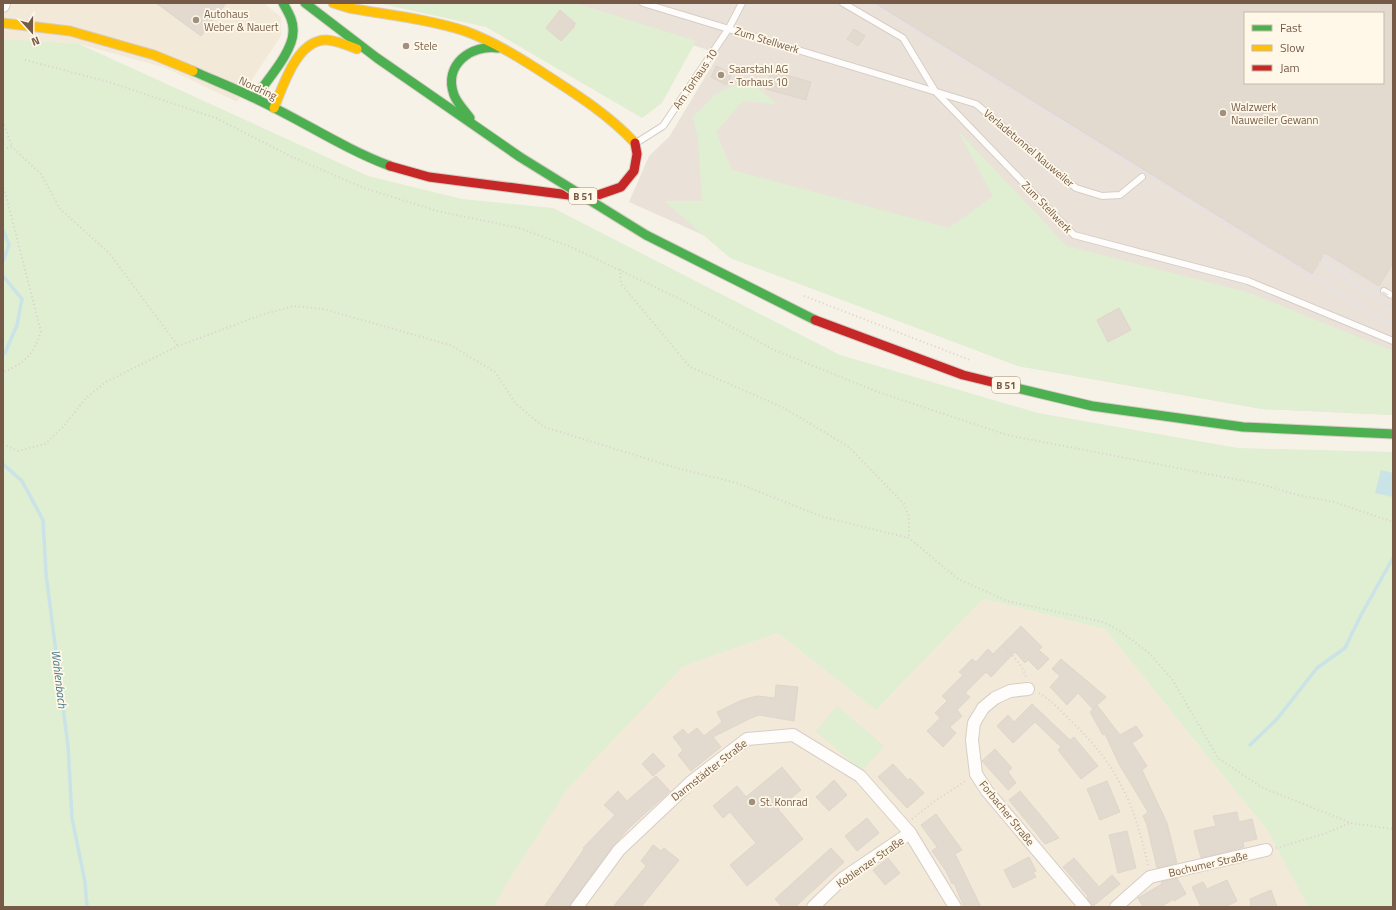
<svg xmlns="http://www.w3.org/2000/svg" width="1396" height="910" font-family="'Titillium Web',sans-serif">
	<rect width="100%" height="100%" fill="#f7f2e8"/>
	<g fill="#f3e9d8">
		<polygon points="3,3 264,3 281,17 281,36 237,102 166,68 79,44 3,39"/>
		<polygon points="983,599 1105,629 1268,831 1308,907 494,907 505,886 568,788 682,666 778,633 876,710"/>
	</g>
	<path fill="#eae2d9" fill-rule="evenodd" d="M571,3h822v412l-131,-6 -244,-43 -149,-57 -240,-107 20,-46 20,-19 50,-83zM1245,13h138v70h-138z"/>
	<g fill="#e0eed2">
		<polygon points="378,3 576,3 696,41 662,103 642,118 486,27"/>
		<polygon points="3,39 79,44 368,176 462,199 553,208 840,355 1038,413 1238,448 1393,452 1393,907 1308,907 1268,831 1105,629 983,599 876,710 778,633 683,666 568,788 505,886 494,907 3,907"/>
		<polygon points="747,79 777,104 743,101 716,132 732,170 949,228 993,196 958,131 1067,246 1247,292 1393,351 1393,415 1262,409 1018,366 730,258 664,201 702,201 698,138 693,117 716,94"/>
		<polygon points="837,706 884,746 862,771 816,731"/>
	</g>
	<polygon fill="#cae3e7" points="1381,470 1393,473 1393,497 1375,493"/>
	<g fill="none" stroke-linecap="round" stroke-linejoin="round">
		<g stroke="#cae3e7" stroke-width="3.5">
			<polyline points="3,230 9,245 3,261"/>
			<polyline points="3,276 22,299 17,325 5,353 3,354"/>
			<polyline points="3,464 22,481 43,520 46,574 68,746 72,818 85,882 87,907"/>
			<polyline points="1250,745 1277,719 1317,668 1345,648 1361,615 1393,558"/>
		</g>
	</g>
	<g fill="#e3dacf" stroke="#e0d5ca" fill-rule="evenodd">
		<polygon points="156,3 226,3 201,36"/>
		<path d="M875,3h518v260l-14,23 -54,-33 -13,21zM1245,13h138v70h-138z"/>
		<polygon points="560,10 575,23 574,27 561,41 546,28"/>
		<polygon points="854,29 865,36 858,46 847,39"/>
		<polygon points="716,66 732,74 726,85 711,77"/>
		<polygon points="771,71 811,82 806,100 766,89"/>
		<polygon points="1119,308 1131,330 1108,342 1097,320"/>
		<polygon points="1021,626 1042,647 1039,650 1049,659 1038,670 1028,660 1025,663 1015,652 991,677 986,672 965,693 970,697 957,710 962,716 950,727 956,733 943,747 927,731 940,718 935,713 947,701 942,696 963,675 959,672 972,659 976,662 988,649 993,654"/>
		<polygon points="1061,659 1106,697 1094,708 1097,705 1120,735 1136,726 1143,736 1132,743 1147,766 1142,770 1167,823 1177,863 1157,868 1147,825 1143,816 1148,812 1119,764 1105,734 1103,735 1090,712 1093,709 1078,693 1067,705 1050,687 1060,676 1052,669"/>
		<polygon points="776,685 798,687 794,721 759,715 751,718 713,737 721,747 691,771 678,755 683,750 673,737 683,729 688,735 697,728 704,736 722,722 717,712 742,700 757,696 775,698"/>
		<polygon points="1032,704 1070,740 1074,737 1098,766 1081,779 1058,750 1061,747 1035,722 1013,743 997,726 1008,715 1014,722"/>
		<polygon points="995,749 1012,768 1008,772 1016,783 1008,790 982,761"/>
		<polygon points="653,753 665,766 653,776 642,764"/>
		<polygon points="893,764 908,780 910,778 924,793 907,808 878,777"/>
		<polygon points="782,767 801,790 778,809 803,839 747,886 730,865 756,843 730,812 723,818 713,806 737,786 746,797"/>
		<polygon points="656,776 670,791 629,828 613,846 568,907 544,907 584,849 583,848 615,815 604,805 618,791 627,801"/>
		<polygon points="834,780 847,795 829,811 816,797"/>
		<polygon points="1107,781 1120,812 1100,820 1087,789"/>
		<polygon points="1020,791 1037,811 1059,838 1045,844 1009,800"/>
		<polygon points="1237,812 1239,822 1252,819 1257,839 1243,842 1244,847 1201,858 1194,831 1216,826 1213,816"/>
		<polygon points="936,814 962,850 955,854 981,907 964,907 954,883 952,884 946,871 932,851 937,847 921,825"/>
		<polygon points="867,818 879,833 857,851 845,836"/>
		<polygon points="1127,831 1136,868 1118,873 1109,835"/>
		<polygon points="653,845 661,851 664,848 679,860 641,907 613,907 646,866 641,861"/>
		<polygon points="831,848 844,862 795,907 782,907 775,899"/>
		<polygon points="1029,857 1036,871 1033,872 1036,877 1013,888 1004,870"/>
		<polygon points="888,858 900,873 885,885 873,870"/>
		<polygon points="1074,858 1099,887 1112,875 1120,884 1092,907 1087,897 1088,896 1063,867"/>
		<polygon points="1177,878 1186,894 1174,901 1173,899 1161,907 1143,907 1138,898 1162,884 1161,882"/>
		<polygon points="1227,880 1237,901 1225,907 1201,907 1192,887 1203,882 1207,889"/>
		<polygon points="1271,890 1277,907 1251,907 1250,899"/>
	</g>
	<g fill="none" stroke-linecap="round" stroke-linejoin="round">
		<g stroke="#d6cec5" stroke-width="8">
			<g id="lane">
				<polyline points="643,3 976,104 1076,188 1102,196 1120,195 1142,177"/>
				<polyline points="843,3 903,38 935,91 1074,235 1248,281 1393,341"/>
				<polyline points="636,143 663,126 729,28 742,3"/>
				<polyline points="1384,291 1393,296"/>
			</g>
		</g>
		<g stroke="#d6cec5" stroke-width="14">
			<g id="street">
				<polyline points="3,6 4,3"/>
				<polyline points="1028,689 1010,691 995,698 983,708 974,723 972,740 976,774 987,791 1085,907"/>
				<polyline points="577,907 619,850 691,782 747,739 793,735 860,776 910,833 955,907"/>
				<polyline points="813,907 842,879 910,833"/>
				<polyline points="1116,907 1150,877 1266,850"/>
			</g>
		</g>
		<g stroke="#d6cec4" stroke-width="11">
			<g id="fast">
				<polyline points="305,3 377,58 520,157"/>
				<path d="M193,71c20,9 41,17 61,27 46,21 88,50 136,68"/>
				<path d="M255,98c11,-17 38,-46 38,-66 1,-11 -5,-20 -10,-29"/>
				<path d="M470,118c-5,-7 -13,-15 -16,-23 -11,-30 17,-51 44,-47"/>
				<polyline points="646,235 815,320"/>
				<polyline points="1004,385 1092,406 1243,427 1393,434"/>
			</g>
		</g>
		<g stroke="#d6cec4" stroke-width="11">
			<g id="slow">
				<path d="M333,3l16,5c39,7 79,11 116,23 30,11 57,28 83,45 31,20 62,40 87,67"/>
				<polyline points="3,23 70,31 154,55 193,71"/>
				<path d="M274,108c9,-22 23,-69 53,-68 11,1 20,5 30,9"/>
			</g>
		</g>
		<g stroke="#d6cec4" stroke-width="11">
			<g id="jam">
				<polyline points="390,166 429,177 569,195 598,195 621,187 634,171 637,154 635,143"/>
				<polyline points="815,320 963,375 1004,385"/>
			</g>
		</g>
		<g stroke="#d9d2cb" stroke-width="2" stroke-dasharray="1 3" stroke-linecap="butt">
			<polyline points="25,60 109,82 216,118 290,156 364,188 437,211 519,228 571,247 678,298 774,350 878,392 1007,435 1260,484 1298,495 1334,502 1393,522"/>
			<polyline points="3,121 12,147"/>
			<polyline points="3,149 12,147 41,174 60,209 110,254 178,346"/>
			<path d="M3,184l38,148c-8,22 -15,31 -38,40"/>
			<polyline points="620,269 621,284 690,367 784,408 849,447 904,504 909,517 909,538"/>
			<polyline points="804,296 970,360"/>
			<polyline points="3,444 18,451 45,444 63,427 86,398 106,382 178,346 264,314 294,306 323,309 450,345 495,372 516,404 544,427 677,468 737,483 823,517 909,538 958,579 1007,601 1103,622 1120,631 1149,653 1172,679 1218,758 1261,787 1351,823 1393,829"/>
			<path d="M1004,647c8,8 20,19 22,31"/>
			<path d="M1039,693c12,7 22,18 32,28 47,45 63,82 77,144"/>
			<polyline points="912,819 935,801 967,780"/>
			<polyline points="1276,848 1324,834 1350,823"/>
		</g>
		<use href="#lane" stroke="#fefdfc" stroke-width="6"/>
		<use href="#street" stroke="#fefdfc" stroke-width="12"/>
		<use href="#fast" stroke="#4caf50" stroke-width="9"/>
		<use href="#slow" stroke="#ffc107" stroke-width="9"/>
		<use href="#jam" stroke="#c62828" stroke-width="9"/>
		<g stroke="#e4e1e5" stroke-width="3" stroke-dasharray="6 4" stroke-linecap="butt">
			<polyline points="871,3 1393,326"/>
			<polyline points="1323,255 1393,299"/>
			<polyline points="1319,262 1393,309"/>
		</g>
		<g stroke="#d5cdc4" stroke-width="11" stroke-linecap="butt">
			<polyline id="fast-bridge" points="520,157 646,235"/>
		</g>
		<use href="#fast-bridge" stroke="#4caf50" stroke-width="9"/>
	</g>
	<g fill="#a2907f" stroke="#fff8e9" stroke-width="1.5">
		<circle cx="196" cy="20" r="4"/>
		<circle cx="406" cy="46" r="4"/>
		<circle cx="721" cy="75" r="4"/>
		<circle cx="1223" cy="113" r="4"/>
		<circle cx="752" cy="802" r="4"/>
	</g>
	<g text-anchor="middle" stroke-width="3.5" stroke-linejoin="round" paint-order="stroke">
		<g fill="#fff8e9" stroke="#9e8a78" stroke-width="1">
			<rect x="569" y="188" width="28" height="16" rx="3"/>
			<rect x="992" y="377" width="28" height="16" rx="3"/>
		</g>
		<g font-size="10" font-weight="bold" fill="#755b47">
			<text x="583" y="200">B 51</text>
			<text x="1006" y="389">B 51</text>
		</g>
		<g font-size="11" fill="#755b47" stroke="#fff8e9" text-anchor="start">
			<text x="204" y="18">Autohaus<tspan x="204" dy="13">Weber &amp; Nauert</tspan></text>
			<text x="414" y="50">Stele</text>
			<text x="729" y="73">Saarstahl AG<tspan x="729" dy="13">- Torhaus 10</tspan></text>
			<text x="1231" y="111">Walzwerk<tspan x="1231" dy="13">Nauweiler Gewann</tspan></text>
			<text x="760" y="806">St. Konrad</text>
		</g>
		<g font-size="11" fill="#755b47" stroke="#fff8e9">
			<text transform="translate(767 40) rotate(17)" y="4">Zum Stellwerk</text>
			<text transform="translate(695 79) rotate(-56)" y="4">Am Torhaus 10</text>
			<text transform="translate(258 88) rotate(25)" y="4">Nordring</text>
			<text transform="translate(1029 148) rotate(40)" y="4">Verladetunnel Nauweiler</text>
			<text transform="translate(1047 207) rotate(46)" y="4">Zum Stellwerk</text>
			<text transform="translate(709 770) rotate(-38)" y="4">Darmstädter Straße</text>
			<text transform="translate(1007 813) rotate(51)" y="4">Forbacher Straße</text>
			<text transform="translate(870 862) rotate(-35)" y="4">Koblenzer Straße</text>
			<text transform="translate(1208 864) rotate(-13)" y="4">Bochumer Straße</text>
		</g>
		<g font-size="12" font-style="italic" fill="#40798a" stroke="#fff8e9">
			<text transform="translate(59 679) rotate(83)" y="4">Wahlenbach</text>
		</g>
	</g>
	<rect width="1396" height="910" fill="none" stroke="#755b47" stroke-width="8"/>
	<rect x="1244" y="12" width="140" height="72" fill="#fff8e9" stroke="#c8b9a8"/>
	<rect x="1252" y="25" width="20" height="6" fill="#4caf50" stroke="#c8b9a8"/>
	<text x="1280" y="32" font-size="12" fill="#755b47">Fast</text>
	<rect x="1252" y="45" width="20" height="6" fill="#ffc107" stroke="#c8b9a8"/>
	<text x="1280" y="52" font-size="12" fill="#755b47">Slow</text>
	<rect x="1252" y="65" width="20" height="6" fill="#c62828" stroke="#c8b9a8"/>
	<text x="1280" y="72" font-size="12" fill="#755b47">Jam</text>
	<g transform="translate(32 32) rotate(159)" stroke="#fff8e9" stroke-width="3" paint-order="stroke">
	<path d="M0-3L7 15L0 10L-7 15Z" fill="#755b47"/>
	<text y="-6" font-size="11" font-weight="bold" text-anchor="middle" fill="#755b47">N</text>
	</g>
</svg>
